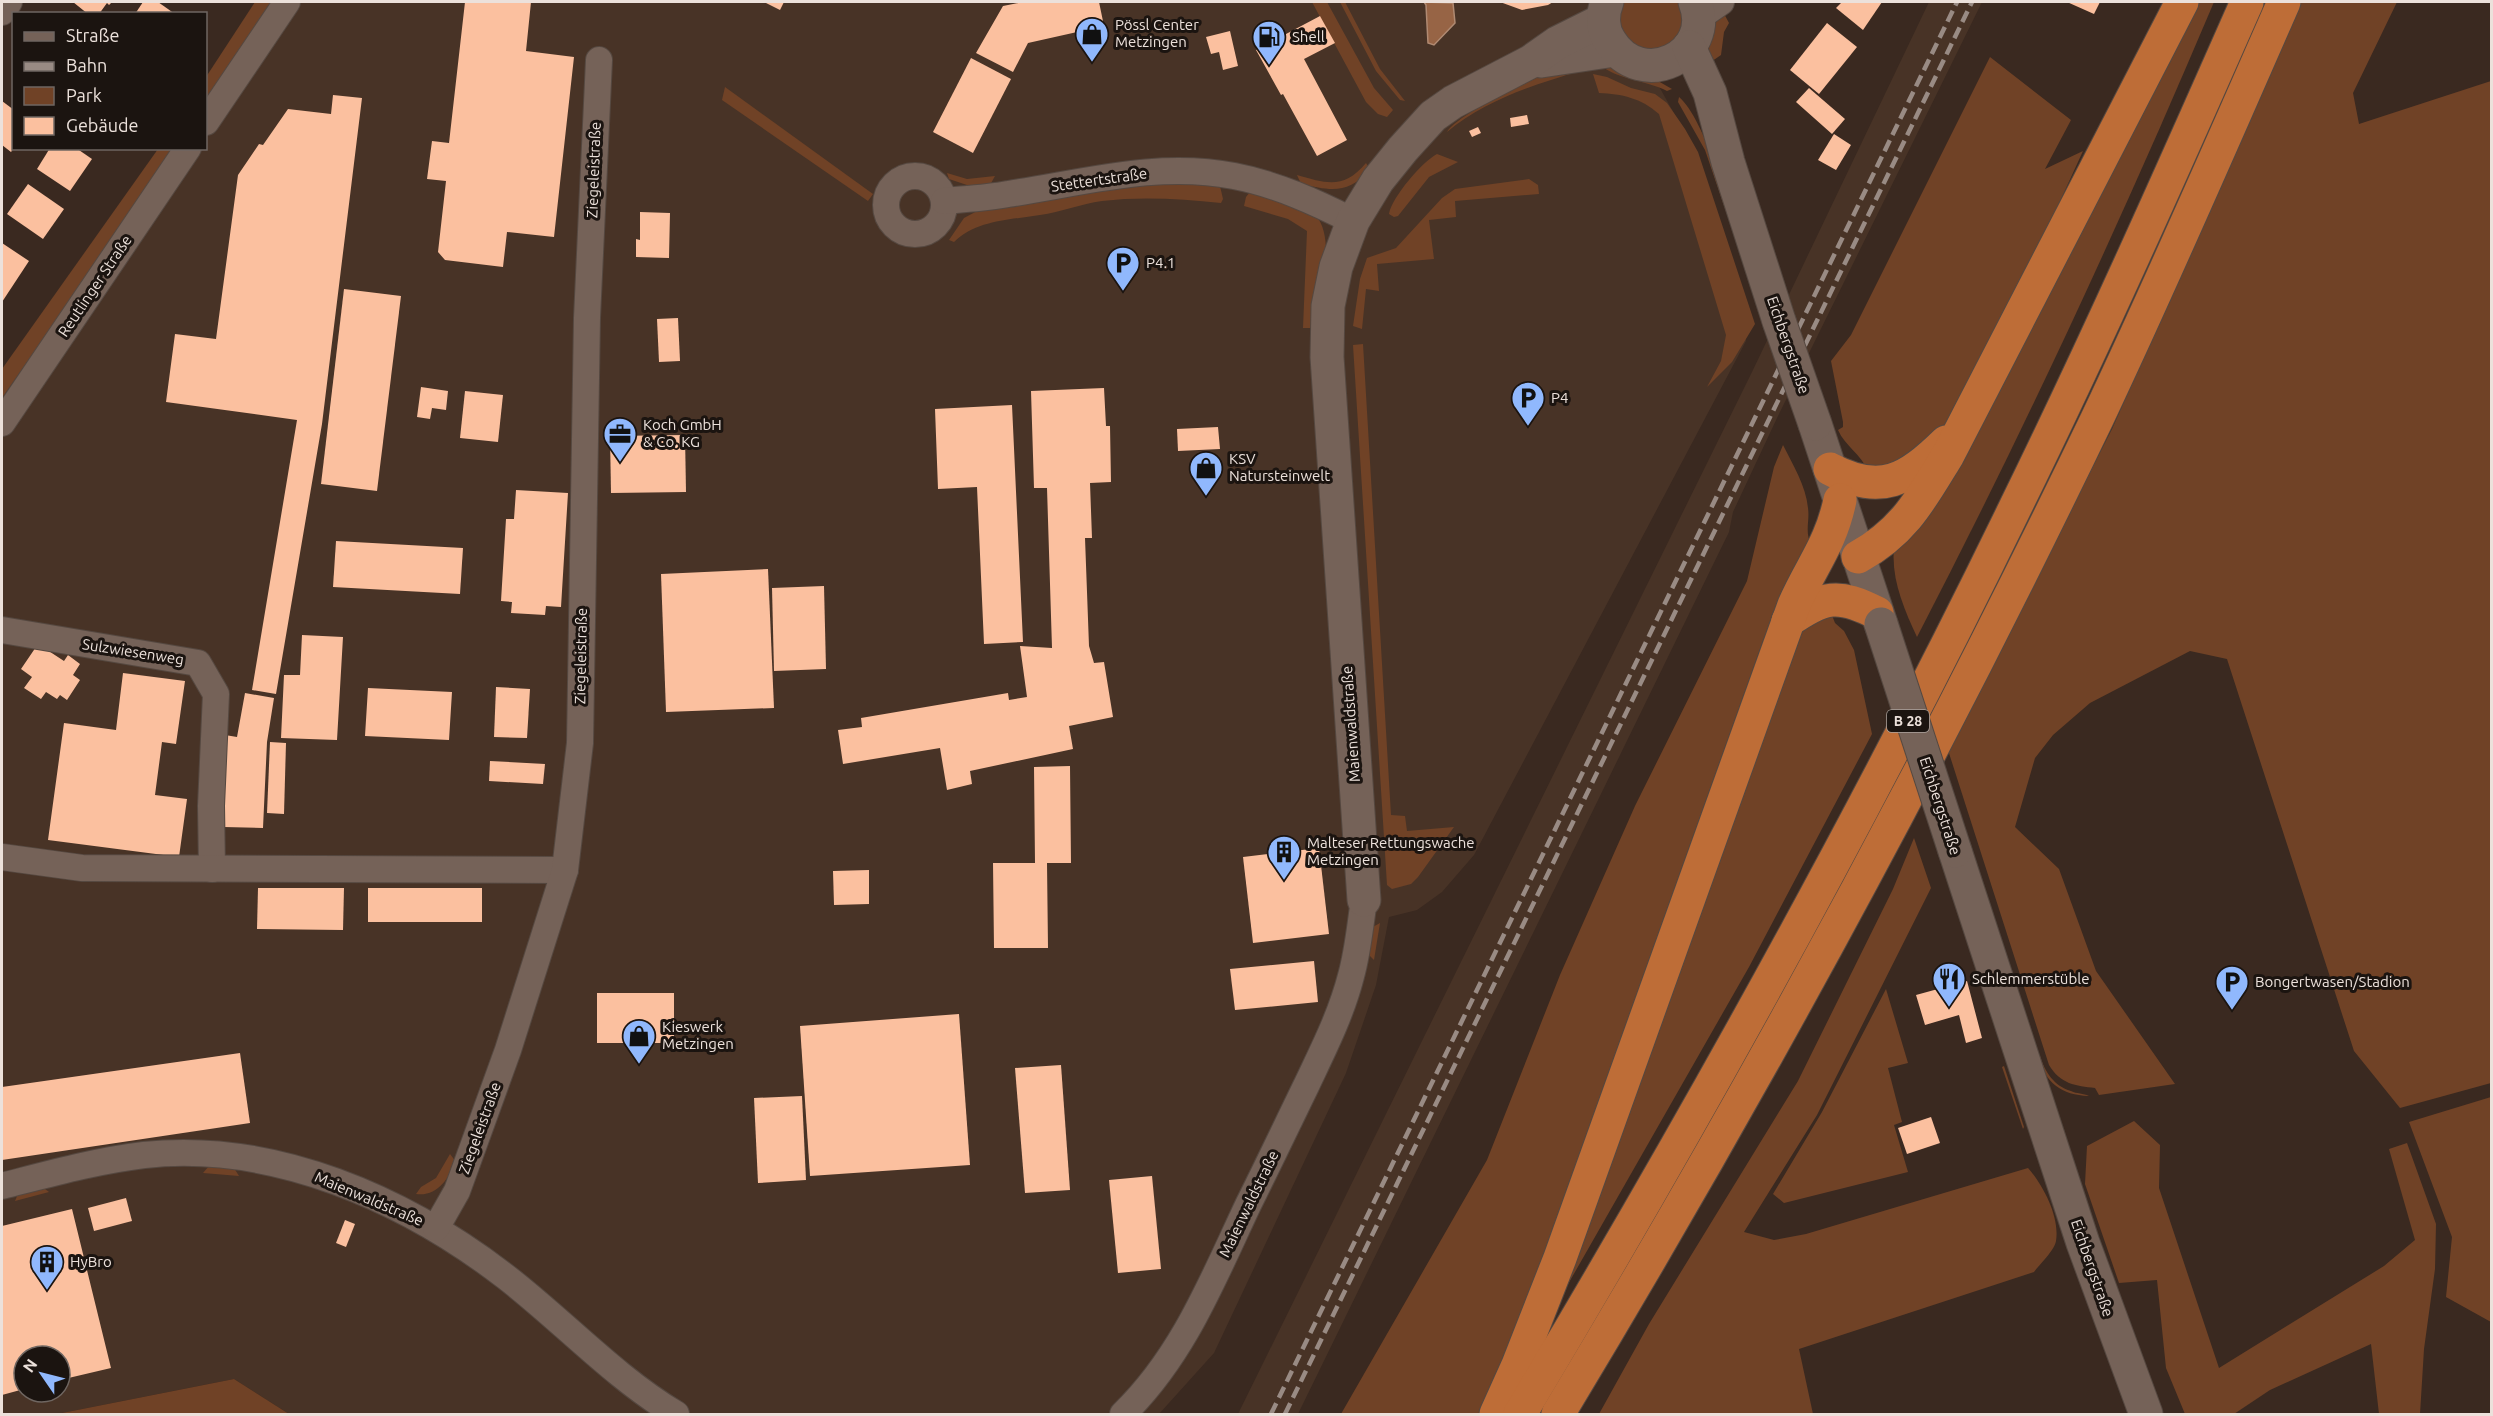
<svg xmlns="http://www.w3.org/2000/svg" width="2493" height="1416" font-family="Ubuntu,sans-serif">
	<rect width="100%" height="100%" fill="#3a2920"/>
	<g fill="#483326" fill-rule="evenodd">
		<path d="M272,2h1321l64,81 22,39 61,171 6,48 -272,514 -32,37 -25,18 -28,7 -13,68 -30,88 -132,280 -55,61h-870l-55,-35 -177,35h-55v-1016l174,-249 30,-1v-45zM24,1356h36v36h-36z"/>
		<polygon points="1929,2 1982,2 1777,418 1733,512 1729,532 1298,1414 1238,1414 1752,372"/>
	</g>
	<g fill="#704226">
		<polygon points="255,2 272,2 206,103 206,77"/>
		<polygon points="1312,2 1327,2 1374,88 1393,110 1387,117 1378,114 1366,102"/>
		<polygon points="1340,2 1345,2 1380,69 1405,101 1400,100 1376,71"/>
		<polygon points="1620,2 1680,2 1684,32 1664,52 1628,47 1616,12"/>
		<path d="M2188,2h26c-91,215 -189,427 -297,635 -13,-28 -26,-58 -23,-89z"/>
		<path d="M2301,2h96l-44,91 6,31 132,-43v1002l-91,25 -46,-57 -127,-392 -37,-8 -100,52 -37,32 -18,23 -20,69 44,42 37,102 79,113 -76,11 -4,-7c-19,-2 -35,-4 -46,-23l-101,-315 164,-321z"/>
		<polygon points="1721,8 1729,23 1724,32 1721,55 1705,66 1703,45"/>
		<path d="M1990,57l81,63 -26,49 38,-18 -48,105 -85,162 -14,18 -36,26 -32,9c-7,-17 -23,-25 -30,-41l5,-3v-5l-12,-61 20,-26z"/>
		<path d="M1596,60l62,21 14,8 -5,2c-20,-11 -58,-12 -71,-31z"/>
		<path d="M1580,71c-47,14 -94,29 -133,61 6,-13 74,-50 91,-55 13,-4 29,-4 42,-6z"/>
		<path d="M1593,74l14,3 24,11 24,6 12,9 18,26 13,23 57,172 -23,38 -25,25 14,-26 5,-26 -67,-221c-18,-16 -37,-20 -60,-21z"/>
		<polygon points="725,87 873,194 868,201 722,100"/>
		<path d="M1679,97c31,27 57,140 70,182l-44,-129 -27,-48z"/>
		<polygon points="158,149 176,149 2,398 2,369"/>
		<path d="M1437,154l21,8 -29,15 -31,39 -4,1 -5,-3c3,-17 33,-52 48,-60z"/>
		<path d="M1366,163l4,7c-22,24 -38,21 -69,14l-4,-9c31,9 47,14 69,-12z"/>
		<polygon points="947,173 967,179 995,176 990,185 967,185 949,179"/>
		<polygon points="1529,179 1538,185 1539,194 1455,201 1456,217 1429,220 1434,259 1377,264 1379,291 1366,289 1362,329 1353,326 1360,279 1367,258 1396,248 1442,198 1455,189"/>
		<path d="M1181,182l39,4 3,13 -2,4c-39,-4 -79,-7 -119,-2 -21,3 -41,11 -62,14 -30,5 -63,5 -86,27l-5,-2 15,-22 15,-8 121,-23z"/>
		<path d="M1250,192c17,5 52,11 65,23 22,21 5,85 1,113h-13l4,-97 -19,-12 -44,-13 2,-9z"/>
		<polygon points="1363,344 1391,815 1405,816 1407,831 1454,827 1418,877 1411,884 1392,889 1387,885 1353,345"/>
		<path d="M1783,445c10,20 23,41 25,63 2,14 -4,24 4,38l-27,40 -21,52 -244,682 -40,94h-139l146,-254 73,-185 75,-169 112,-225 27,-114z"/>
		<polygon points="1828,605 1835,623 1844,631 1854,650 1872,734 1749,967 1547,1321 1784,645"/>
		<path d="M1914,838l17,50 -114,227 -73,117 30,8 32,-6 222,-66c15,17 32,49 28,73 -2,10 -16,23 -22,31l-235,77 14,65h-214l50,-90 149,-243 95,-192z"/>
		<polygon points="1380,923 1374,960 1367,953 1371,928"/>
		<polygon points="1886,989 1908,1063 1888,1068 1902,1122 1894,1125 1908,1172 1784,1203 1773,1194 1822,1112"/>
		<path d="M2037,1056h3c5,16 14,30 31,35 6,3 12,2 18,5 -28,-1 -43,-13 -52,-40z"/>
		<polygon points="2004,1066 2024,1127 2023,1129 2002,1067"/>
		<polygon points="2491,1097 2492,1097 2491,1322 2446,1297 2452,1237 2409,1122"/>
		<polygon points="2134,1121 2160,1145 2159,1188 2219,1368 2384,1266 2415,1240 2389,1149 2407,1143 2436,1224 2435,1269 2424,1349 2420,1414 2379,1414 2371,1344 2270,1390 2234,1414 2185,1414 2166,1368 2157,1280 2119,1283 2085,1184 2087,1146"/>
		<path d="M450,1154l6,8c-8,17 -19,35 -40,32l5,-7 15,-9z"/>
		<polygon points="209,1166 234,1168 239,1176 203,1173"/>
		<polygon points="41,1186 49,1192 15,1201 18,1194"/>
		<polygon points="234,1379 289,1414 57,1414"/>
	</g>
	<polygon fill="#976445" stroke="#b08a72" stroke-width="1.5" points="1424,2 1453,3 1455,23 1434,45 1428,43 1426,5"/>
	<g fill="#fbc09f">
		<polygon points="73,2 112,2 109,5 107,3 99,14 88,14"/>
		<polygon points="143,2 158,2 175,14 135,14"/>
		<polygon points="465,2 531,2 526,51 574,57 554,237 507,232 503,267 445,260 438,252 446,181 427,179 432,141 449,143"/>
		<polygon points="764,2 784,2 780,10"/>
		<polygon points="1023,2 1099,2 1104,26 1028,43 1013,72 976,53 1003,6"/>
		<polygon points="1500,2 1553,2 1548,5 1522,10"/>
		<polygon points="1842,2 1882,2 1863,30 1836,8"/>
		<polygon points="2067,2 2100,2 2094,14"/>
		<polygon points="1320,16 1335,43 1304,59 1347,140 1317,156 1283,94 1281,95 1256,50"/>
		<polygon points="1827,23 1857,47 1819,94 1790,70"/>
		<polygon points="1230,31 1238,66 1223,70 1219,52 1211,54 1206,37"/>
		<polygon points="971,58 1011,79 973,153 933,132"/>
		<polygon points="1809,88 1845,119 1832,134 1796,102"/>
		<polygon points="333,95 362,98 322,424 276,694 252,690 297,420 166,402 175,334 216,339 238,175 259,144 263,145 288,109 331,114"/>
		<polygon points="2,101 14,110 14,148 11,152 2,145"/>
		<polygon points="1527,115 1529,124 1511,127 1510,118"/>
		<polygon points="1478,127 1481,133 1472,137 1469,131"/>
		<polygon points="1834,134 1851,145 1836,170 1818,160"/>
		<polygon points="50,148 76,148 92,159 70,191 37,169"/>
		<polygon points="28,184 64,209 43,239 7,214"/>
		<polygon points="640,212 670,213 669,258 636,257 636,239 640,240"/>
		<polygon points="2,243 29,261 2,302"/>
		<polygon points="344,289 401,296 377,491 321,484"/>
		<polygon points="678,318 680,361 659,362 657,319"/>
		<polygon points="421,387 448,391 446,410 432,408 430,419 417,417"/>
		<polygon points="1104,388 1106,426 1110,426 1111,482 1090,483 1092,538 1085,538 1089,646 1094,663 1104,662 1113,717 1069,726 1073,749 970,771 972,784 947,790 940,748 843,764 838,730 862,727 861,718 1008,693 1009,700 1027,697 1020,646 1052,648 1047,488 1034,488 1031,391"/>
		<polygon points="465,391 503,395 498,442 460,438"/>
		<polygon points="1012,405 1023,642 984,644 977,487 938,489 935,409"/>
		<polygon points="1218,427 1220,449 1178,451 1177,429"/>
		<polygon points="685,435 686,492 611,493 610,436"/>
		<polygon points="516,490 568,493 561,607 546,606 545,615 511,613 512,602 501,601 506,519 514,519"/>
		<polygon points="336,541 463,548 460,594 333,587"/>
		<polygon points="768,569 774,708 666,712 661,574"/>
		<polygon points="824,586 826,669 774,671 772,588"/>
		<polygon points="302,635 343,637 337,740 281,738 284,675 300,675"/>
		<polygon points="38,644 64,661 68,655 80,664 73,675 80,680 67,700 60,695 57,699 46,692 41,699 24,688 32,677 21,669"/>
		<polygon points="123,673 185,681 176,744 162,742 155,795 187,799 179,857 48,840 64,723 116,730"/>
		<polygon points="496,687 530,689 527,738 494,737"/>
		<polygon points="368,688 452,692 449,740 365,736"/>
		<polygon points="245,693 274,698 267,742 263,828 224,827 225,735 237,737"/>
		<polygon points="270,742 286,743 284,814 267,813"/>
		<polygon points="490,761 545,764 543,784 489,781"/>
		<polygon points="1070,766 1071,863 1047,863 1048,948 994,948 993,863 1035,863 1034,767"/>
		<polygon points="1319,848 1329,934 1253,943 1243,857"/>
		<polygon points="869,870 869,904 834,905 833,871"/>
		<polygon points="258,888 344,888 343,930 257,929"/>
		<rect x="368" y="888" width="114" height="34"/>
		<polygon points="1314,961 1318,1002 1235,1010 1230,969"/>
		<polygon points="1967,981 1982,1038 1966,1043 1959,1015 1925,1025 1916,995"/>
		<rect x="597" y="993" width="77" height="50"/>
		<polygon points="959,1014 970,1165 810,1176 800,1026"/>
		<polygon points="240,1053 250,1123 2,1160 2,1087"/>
		<polygon points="1061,1065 1070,1190 1025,1193 1015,1068"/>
		<polygon points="802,1096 806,1180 758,1183 754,1098"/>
		<polygon points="1931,1117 1940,1143 1907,1154 1898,1128"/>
		<polygon points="1152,1176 1161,1269 1118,1273 1109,1180"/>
		<polygon points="126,1198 132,1221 94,1231 88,1208"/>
		<polygon points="72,1209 111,1368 60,1380 60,1356 24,1356 24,1389 2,1395 2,1226"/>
		<polygon points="345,1220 355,1224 346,1247 336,1243"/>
	</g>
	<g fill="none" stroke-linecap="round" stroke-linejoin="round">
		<g stroke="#554840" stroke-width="28">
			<g id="minor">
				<polyline points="2,12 9,2"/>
				<polyline points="1698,18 1721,2"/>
				<polyline points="206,122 287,2"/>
				<circle cx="915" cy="205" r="29"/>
				<path d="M944,201c21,-2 43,-3 64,-7 75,-11 149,-33 226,-18 42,8 81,26 119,45"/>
				<polyline points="2,423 188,148"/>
				<polyline points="2,630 198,663 216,694 211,806 212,869"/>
				<polyline points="2,857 82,868 565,870"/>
				<path d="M2,1186c47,-12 93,-25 142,-31 130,-14 261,44 362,122 57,44 108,100 170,137"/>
				<polyline points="436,1228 457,1191 508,1050 565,870 580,743 587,318 599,60"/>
				<path d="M1123,1414c60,-58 90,-135 125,-209 20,-40 39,-80 58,-119 17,-36 35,-71 45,-110 7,-25 9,-50 13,-76"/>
			</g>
		</g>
		<g stroke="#554840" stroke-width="35">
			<g id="tertiary">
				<polyline points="1541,61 1615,50"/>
				<polyline points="1364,900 1327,357 1328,306 1336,267 1353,221 1378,180 1403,149 1433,116 1453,102 1530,62 1557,43 1603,20"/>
			</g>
		</g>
		<g stroke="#554840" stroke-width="35">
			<g id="secondary">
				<path d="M1607,2c-5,12 -5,28 3,39 31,51 106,14 85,-39"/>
				<polyline points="1689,47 1710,93 1728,162 1779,321"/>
				<polyline points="1815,424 1881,624"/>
				<polyline points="1955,851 2083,1243 2146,1414"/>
			</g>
		</g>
		<g stroke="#554840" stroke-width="35">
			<g id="trunk">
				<path d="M1830,469c51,27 77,11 116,-27"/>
				<path d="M1858,557c47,-26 63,-58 90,-102l234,-453"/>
				<path d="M1788,621c36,-25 50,-28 89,-8"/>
				<path d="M1496,1414l22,-49 42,-107 234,-653c17,-39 37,-61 46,-105"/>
				<path d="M1520,1414c176,-294 344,-595 494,-904 82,-167 158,-338 233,-508"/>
				<path d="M1558,1414c195,-323 376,-656 540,-997 65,-137 125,-276 186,-415"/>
			</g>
		</g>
		<use href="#minor" stroke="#756258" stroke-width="26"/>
		<use href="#tertiary" stroke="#756258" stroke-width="33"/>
		<use href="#secondary" stroke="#756258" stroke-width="33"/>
		<use href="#trunk" stroke="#be6d37" stroke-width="33"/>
		<g stroke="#998b84" stroke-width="4.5" stroke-dasharray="12 6" stroke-linecap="butt">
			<polyline points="1271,1414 1957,2"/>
			<polyline points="1285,1414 1972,2"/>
		</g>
		<g stroke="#554840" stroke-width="35" stroke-linecap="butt">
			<g id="secondary-bridge">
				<polyline points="1779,321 1815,424"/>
				<polyline points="1881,624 1955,851"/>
			</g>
		</g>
		<use href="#secondary-bridge" stroke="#756258" stroke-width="33"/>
	</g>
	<defs>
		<g id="shop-pin" transform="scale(1.725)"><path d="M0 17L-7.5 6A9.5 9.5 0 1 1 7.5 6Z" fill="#90b8fd" stroke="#1b1410"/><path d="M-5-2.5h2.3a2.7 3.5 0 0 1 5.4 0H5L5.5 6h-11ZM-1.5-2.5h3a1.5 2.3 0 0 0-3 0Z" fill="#111"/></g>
		<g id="fuel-pin" transform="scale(1.725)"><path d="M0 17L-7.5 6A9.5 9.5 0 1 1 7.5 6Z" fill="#90b8fd" stroke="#1b1410"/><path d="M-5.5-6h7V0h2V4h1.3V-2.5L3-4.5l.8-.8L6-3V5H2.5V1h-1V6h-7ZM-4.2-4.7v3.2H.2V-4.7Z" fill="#111"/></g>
		<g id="parking-pin" transform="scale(1.725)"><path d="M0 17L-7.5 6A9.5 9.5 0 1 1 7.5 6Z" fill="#90b8fd" stroke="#1b1410"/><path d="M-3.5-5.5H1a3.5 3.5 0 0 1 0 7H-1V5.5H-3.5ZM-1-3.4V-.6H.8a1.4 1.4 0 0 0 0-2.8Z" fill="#111"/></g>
		<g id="office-pin" transform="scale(1.725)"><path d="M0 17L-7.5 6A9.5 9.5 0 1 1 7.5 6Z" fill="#90b8fd" stroke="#1b1410"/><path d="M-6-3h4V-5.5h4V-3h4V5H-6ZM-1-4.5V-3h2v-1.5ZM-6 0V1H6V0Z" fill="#111"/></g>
		<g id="building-pin" transform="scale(1.725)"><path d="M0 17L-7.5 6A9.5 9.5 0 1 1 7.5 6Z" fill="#90b8fd" stroke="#1b1410"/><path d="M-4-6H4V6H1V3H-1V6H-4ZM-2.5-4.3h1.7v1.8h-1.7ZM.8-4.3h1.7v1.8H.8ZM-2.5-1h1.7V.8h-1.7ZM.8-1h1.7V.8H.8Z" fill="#111"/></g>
		<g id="restaurant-pin" transform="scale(1.725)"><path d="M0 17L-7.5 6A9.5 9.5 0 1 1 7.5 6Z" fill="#90b8fd" stroke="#1b1410"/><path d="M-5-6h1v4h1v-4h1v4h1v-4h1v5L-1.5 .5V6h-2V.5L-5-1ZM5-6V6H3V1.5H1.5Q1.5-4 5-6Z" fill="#111"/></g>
	</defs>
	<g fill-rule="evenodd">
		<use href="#shop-pin" x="1092" y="34"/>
		<use href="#fuel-pin" x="1269" y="37"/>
		<use href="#parking-pin" x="1123" y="263"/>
		<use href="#parking-pin" x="1528" y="398"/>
		<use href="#office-pin" x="620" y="434"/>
		<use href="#shop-pin" x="1206" y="468"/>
		<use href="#building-pin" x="1284" y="852"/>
		<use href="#restaurant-pin" x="1949" y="979"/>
		<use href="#parking-pin" x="2232" y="982"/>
		<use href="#shop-pin" x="639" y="1036"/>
		<use href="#building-pin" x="47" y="1262"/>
	</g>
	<g text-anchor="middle" stroke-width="6" stroke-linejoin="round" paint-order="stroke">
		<rect fill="#1b1410" stroke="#ada49e" stroke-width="1.5" x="1887" y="710" width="42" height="22" rx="4.5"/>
		<g font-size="14" font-weight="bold" fill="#ece1db">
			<text x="1908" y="726">B 28</text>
		</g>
		<g font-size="15" fill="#ece1db" stroke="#1b1410" text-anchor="start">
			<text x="1115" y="30">Pössl Center<tspan x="1115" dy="17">Metzingen</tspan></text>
			<text x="1292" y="42">Shell</text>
			<text x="1146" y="268">P4.1</text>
			<text x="1551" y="403">P4</text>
			<text x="643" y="430">Koch GmbH<tspan x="643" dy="17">&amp; Co. KG</tspan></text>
			<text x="1229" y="464">KSV<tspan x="1229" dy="17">Natursteinwelt</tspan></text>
			<text x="1307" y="848">Malteser Rettungswache<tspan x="1307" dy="17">Metzingen</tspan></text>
			<text x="1972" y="984">Schlemmerstüble</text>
			<text x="2255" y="987">Bongertwasen/Stadion</text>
			<text x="662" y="1032">Kieswerk<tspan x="662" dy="17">Metzingen</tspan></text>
			<text x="70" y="1267">HyBro</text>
		</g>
		<g font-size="15" fill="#ece1db" stroke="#1b1410">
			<text transform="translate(594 170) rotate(-88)" y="5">Ziegeleistraße</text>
			<text transform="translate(1099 180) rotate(-8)" y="5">Stettertstraße</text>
			<text transform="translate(95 286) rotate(-56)" y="5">Reutlinger Straße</text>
			<text transform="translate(1788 345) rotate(71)" y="5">Eichbergstraße</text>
			<text transform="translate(133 652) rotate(9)" y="5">Sulzwiesenweg</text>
			<text transform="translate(581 656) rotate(-89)" y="5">Ziegeleistraße</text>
			<text transform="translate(1351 724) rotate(-94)" y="5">Maienwaldstraße</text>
			<text transform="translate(1940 806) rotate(72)" y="5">Eichbergstraße</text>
			<text transform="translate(480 1128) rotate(-70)" y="5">Ziegeleistraße</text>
			<text transform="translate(369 1199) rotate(23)" y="5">Maienwaldstraße</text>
			<text transform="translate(1249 1204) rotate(-64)" y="5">Maienwaldstraße</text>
			<text transform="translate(2092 1268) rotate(71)" y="5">Eichbergstraße</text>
		</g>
	</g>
	<rect width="2493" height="1416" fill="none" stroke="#ece1db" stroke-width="6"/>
	<rect x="12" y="12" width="195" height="138" fill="#1b1410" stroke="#6f6661" stroke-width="1.5"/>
	<rect x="24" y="32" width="30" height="9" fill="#756258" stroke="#6f6661" stroke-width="1.5"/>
	<text x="66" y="42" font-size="18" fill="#ece1db">Straße</text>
	<rect x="24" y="62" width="30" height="9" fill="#998b84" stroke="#6f6661" stroke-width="1.5"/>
	<text x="66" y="72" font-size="18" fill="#ece1db">Bahn</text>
	<rect x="24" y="87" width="30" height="18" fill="#704226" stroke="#6f6661" stroke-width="1.5"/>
	<text x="66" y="102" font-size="18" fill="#ece1db">Park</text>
	<rect x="24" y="117" width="30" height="18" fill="#fbc09f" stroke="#6f6661" stroke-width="1.5"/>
	<text x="66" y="132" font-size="18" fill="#ece1db">Gebäude</text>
	<g transform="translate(42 1374) rotate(305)"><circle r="28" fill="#1b1410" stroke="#6f6661" stroke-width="1.5"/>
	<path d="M0-4.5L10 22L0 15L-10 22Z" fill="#90b8fd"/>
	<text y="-9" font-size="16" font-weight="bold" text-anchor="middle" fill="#ece1db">N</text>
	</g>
</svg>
